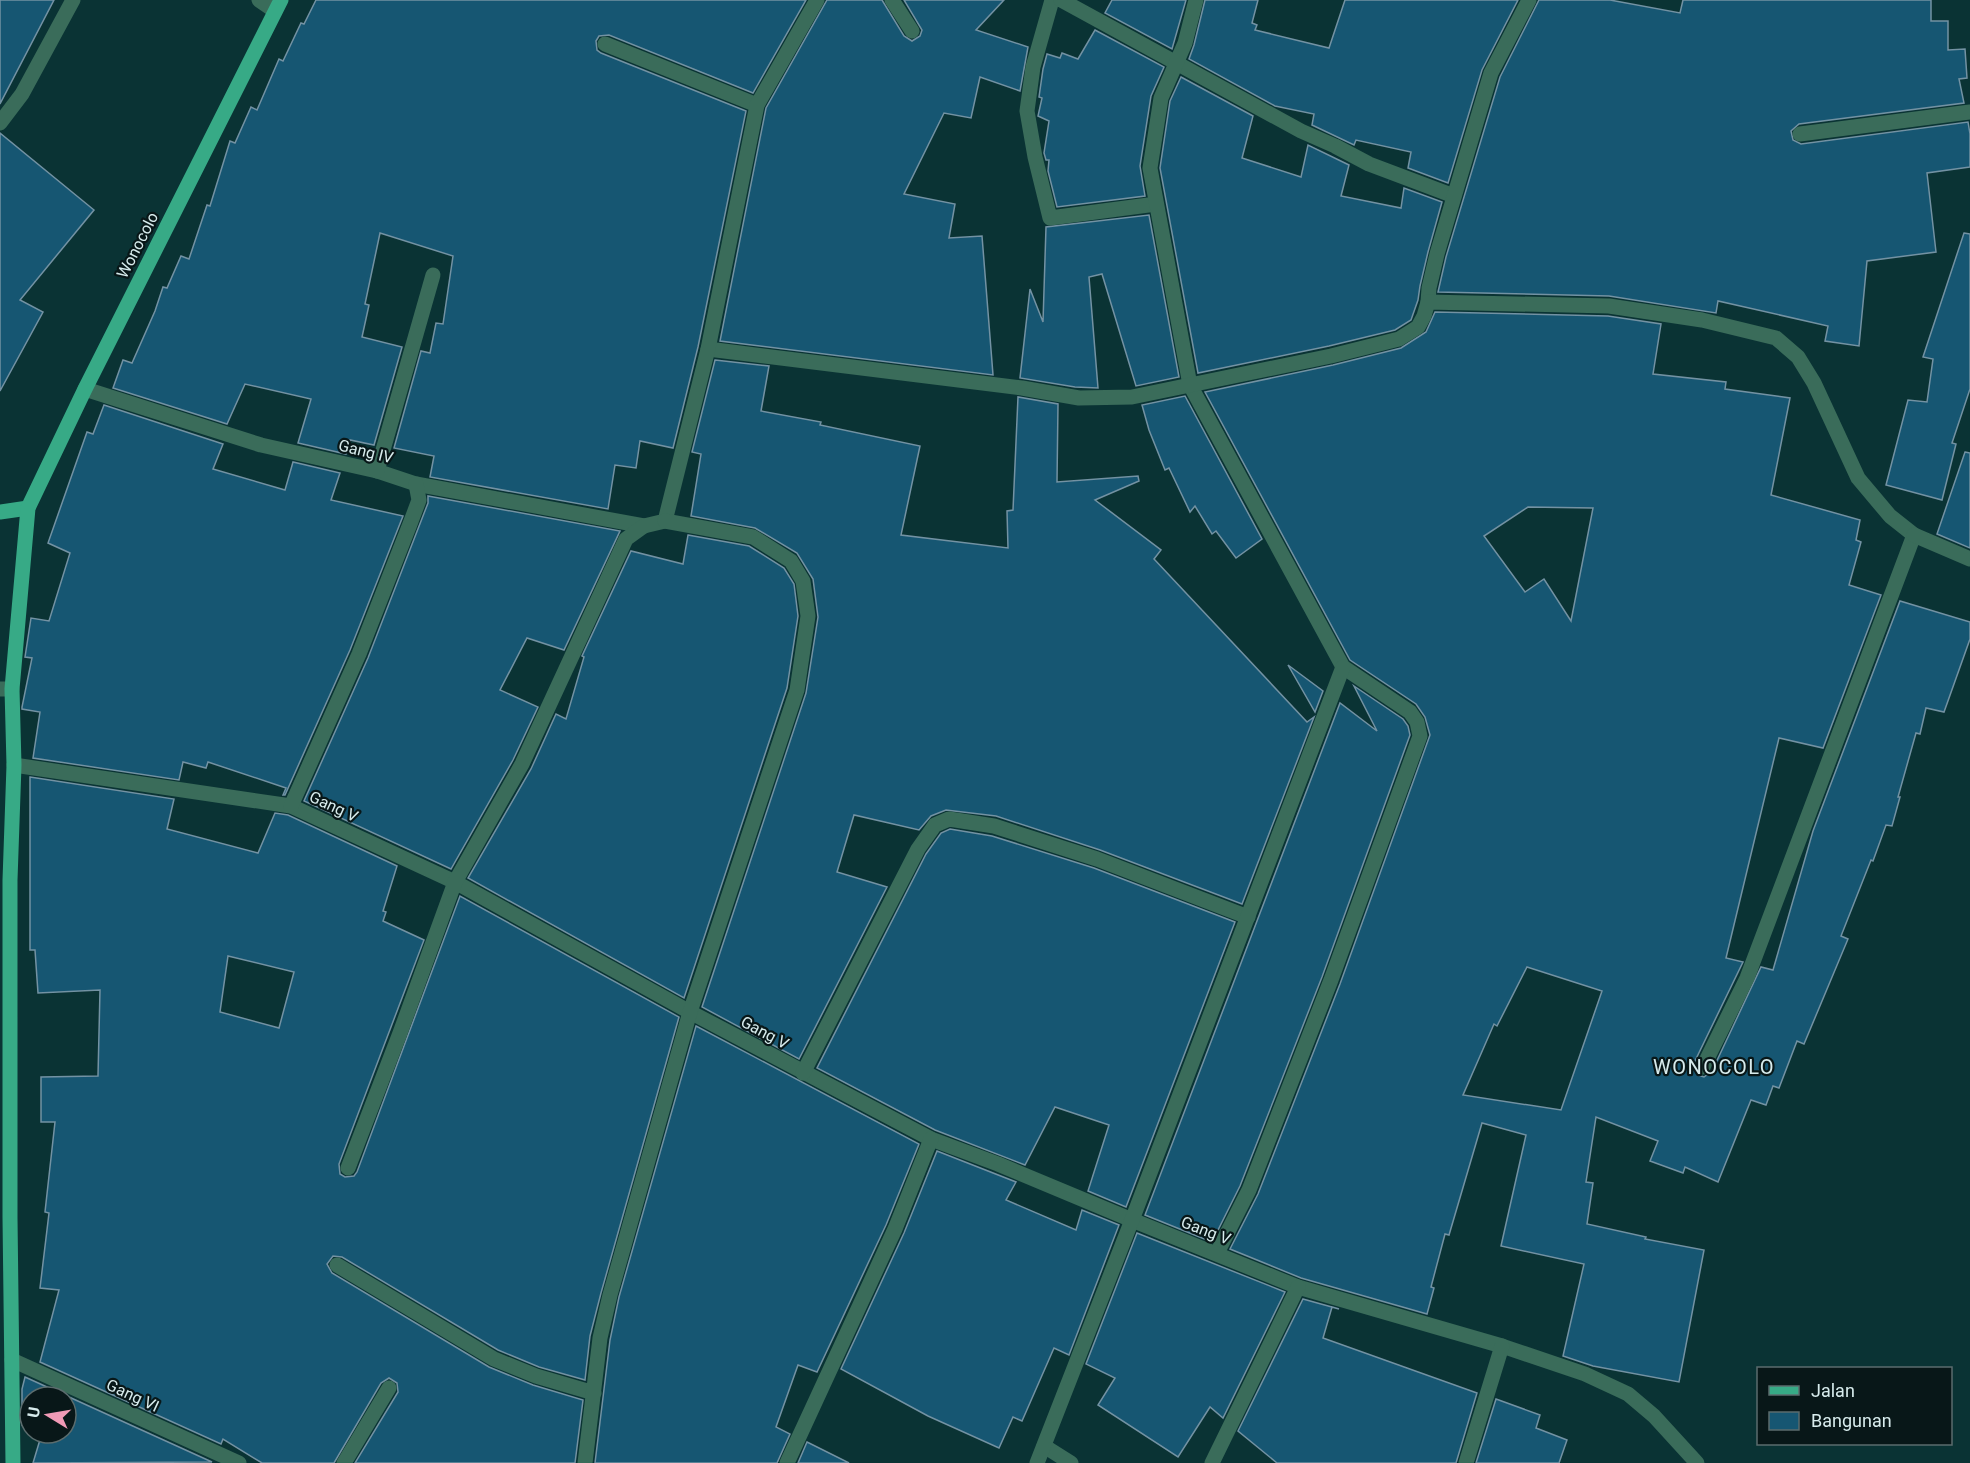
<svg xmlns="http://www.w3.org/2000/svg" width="1970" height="1463" font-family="Roboto,sans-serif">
	<rect width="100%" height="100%" fill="#0a3334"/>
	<g fill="#165672" stroke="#7392a3" stroke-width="1.5" fill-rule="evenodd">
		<polygon points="0,0 54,0 0,104"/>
		<polygon points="316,0 806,0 753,93 609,35 599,36 596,41 597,50 601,53 746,111 698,347 673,448 640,441 636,468 615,465 608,509 430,477 434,456 394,448 421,351 430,353 436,323 443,324 453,256 380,233 365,304 369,305 362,337 402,347 374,445 350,440 346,454 298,443 311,399 245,384 227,424 113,388 123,360 132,363 155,311 163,287 167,288 181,256 189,259 207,205 210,206 230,141 235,143 251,107 257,110 279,59 283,61 301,23 304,24"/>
		<polygon points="827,0 882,0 904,36 912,41 920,36 922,30 904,0 1004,0 976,30 1028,47 1020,91 980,77 971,118 944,113 904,194 955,204 949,238 982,236 993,375 720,341 766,108"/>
		<polygon points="1112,0 1186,0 1172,49 1105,13"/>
		<polygon points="1205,0 1258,0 1252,23 1257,25 1255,30 1329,48 1345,0 1518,0 1482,70 1448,183 1408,168 1411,152 1356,140 1354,145 1312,125 1314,114 1275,106 1189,59 1194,45"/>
		<polygon points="1539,0 1610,0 1680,13 1683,0 1931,0 1931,21 1948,21 1948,50 1965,49 1967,78 1959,79 1964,103 1799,124 1791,131 1793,140 1801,144 1968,122 1970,134 1970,167 1927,173 1936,252 1867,261 1859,346 1825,341 1828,326 1718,301 1716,313 1609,296 1438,292 1446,257 1500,77"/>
		<polygon points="1095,30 1164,67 1151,96 1140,166 1145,196 1057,207 1048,171 1049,160 1046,160 1044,153 1049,121 1038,116 1042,98 1039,97 1043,69 1047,54 1060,58 1062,53 1078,59"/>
		<polygon points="1181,77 1253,116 1242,158 1301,177 1308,145 1349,165 1341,196 1401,208 1404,188 1442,202 1428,252 1420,286 1418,300 1411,320 1395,330 1329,346 1198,373 1160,168 1170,101"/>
		<polygon points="0,133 94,210 20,300 43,312 0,391"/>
		<polygon points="1149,215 1179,377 1136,386 1102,274 1089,277 1098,388 1075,387 1020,378 1030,289 1043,322 1046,227"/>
		<polygon points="1964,233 1970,234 1970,389 1952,443 1956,444 1942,500 1886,485 1908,400 1927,402 1933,359 1923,357"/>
		<path d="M1435,312l173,4 53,8 -8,50 73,8 -1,7 65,9 -19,97 89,25 -4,20 5,2 -12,43 32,10 -58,153 -44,-10 -53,220 17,4 -49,101 -1,5 5,7 6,2 8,-6 49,-104 12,3 40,-139 87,-230 70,21v17l-26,73 -18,-4 -6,26 -4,-1 -18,64h2l-8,29 -6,-1 -13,36 -2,-1 -30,76 7,3 -44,105 -7,-3 -18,47 -6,-2 -7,19 -15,-5 -33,82 -33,-15 -2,6 -33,-12 8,-20 -62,-24 -10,65 7,1 -6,41 59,13 -1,2 59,11 -25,132 -86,-16 -30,-10 21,-92 -83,-18 25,-111 -44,-12 -33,112 -4,-1 -14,53 3,1 -7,26 -126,-36 -71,-29 28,-55 82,-210 90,-249 -5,-18 -9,-13 -66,-44 -145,-268 128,-27 68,-17 25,-16zM1528,507l65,1 -22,113 -27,-42 -19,13 -41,-56zM1527,967l75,24 -41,119 -98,-15 31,-71 3,2z"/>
		<polygon points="715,360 769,366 761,411 821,422 820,425 920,446 901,535 1008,548 1007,511 1013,510 1018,397 1058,404 1057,482 1138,476 1139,481 1095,500 1161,550 1154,559 1307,722 1314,717 1242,904 1100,850 996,816 946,810 931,816 919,830 854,815 837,872 887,887 799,1059 702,1007 806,693 818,617 813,579 797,553 755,528 691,516 701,454 692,452"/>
		<polygon points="1185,396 1262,539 1236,558 1216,531 1212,534 1195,506 1190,512 1169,468 1165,470 1149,430 1142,405"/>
		<polygon points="104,405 223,444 213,469 285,490 293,462 340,473 331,500 403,516 350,650 285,795 283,795 286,788 208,762 206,768 183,762 179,780 33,758 40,712 22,709 22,707 32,658 25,657 31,618 49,621 70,553 48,543 87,432 93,434"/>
		<polygon points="1965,452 1970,453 1970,548 1937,534"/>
		<polygon points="428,496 620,531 564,650 527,638 500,690 538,707 513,760 451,869 304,801 368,658 428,503"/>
		<polygon points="688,535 749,546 784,568 794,584 798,616 787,688 684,998 468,878 531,769 556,714 566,719 584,657 582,656 631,551 683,564"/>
		<polygon points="1288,665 1323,691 1315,712"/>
		<polygon points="1354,686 1403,719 1408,726 1410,735 1322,977 1240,1186 1212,1242 1145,1215 1340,703 1377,731"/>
		<path d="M30,777l144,22 -7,30 91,24 17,-40 13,2 109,51 -14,45 3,1 -3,9 41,19 -85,224 1,10 5,3 9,-1 3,-4 103,-276 219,121 -78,276 -11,43 -5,44 -46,-13 -41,-17 -156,-93 -9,-1 -6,8 5,9 157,94 44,18 50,15 -8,63h-220l43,-71 -1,-9 -8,-5 -8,5 -47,80h-72l-39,-24 -2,5 -181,-82 19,-72 -19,-2 9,-75 -4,-1 10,-90h-14v-45l57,-1 2,-86 -62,3 -3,-43h-5zM228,956l66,16 -15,56 -59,-16z"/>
		<polygon points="950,829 992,836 1094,868 1235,922 1126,1207 1088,1191 1109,1125 1055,1107 1025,1165 935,1130 817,1068 926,854 941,833"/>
		<polygon points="696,1026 919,1144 886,1225 817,1372 798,1365 776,1427 790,1434 777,1463 595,1463 610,1340 619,1297"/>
		<polygon points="937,1151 1016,1182 1006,1200 1076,1230 1082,1210 1119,1225 1069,1355 1054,1348 1022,1421 1013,1417 999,1448 928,1416 841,1369 904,1233"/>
		<polygon points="1137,1233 1285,1292 1223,1418 1210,1407 1178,1457 1098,1405 1115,1378 1086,1364"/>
		<polygon points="1303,1299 1339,1309 1332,1307 1323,1338 1477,1393 1456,1463 1277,1463 1238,1431"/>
		<polygon points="25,1377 212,1462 33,1463 42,1433 66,1433 66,1397 30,1397 30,1427 22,1425 22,1389"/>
		<polygon points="1496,1399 1540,1415 1536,1428 1567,1440 1559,1463 1476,1463"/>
		<polygon points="807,1442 849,1463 798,1463"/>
	</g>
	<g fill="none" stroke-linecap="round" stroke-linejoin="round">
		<g stroke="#3a6c5a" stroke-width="15">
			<polyline points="259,0 275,11"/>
			<polyline points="892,0 912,31"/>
			<polyline points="1052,0 1033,67 1027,111 1035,157 1050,218 1156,204"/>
			<polyline points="1061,0 1301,131 1335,146 1369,164 1454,196"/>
			<polyline points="1196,0 1185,43 1161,98 1150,168 1190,385 1343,667 1410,712 1417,722 1420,736 1331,980 1249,1190 1217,1253"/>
			<polyline points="605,44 757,105"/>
			<polyline points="0,123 22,94 73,0"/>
			<polyline points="1800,134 1970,112"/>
			<polyline points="1428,302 1429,288 1437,254 1491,73 1529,0"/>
			<polyline points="708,349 1022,388 1079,398 1132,397 1331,356 1399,339 1418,327 1424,316 1428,302 1609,306 1702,320 1776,338 1798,357 1814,383 1858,478 1890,516 1914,535 1747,978 1703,1067"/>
			<polyline points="85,389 261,445 377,471 416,484 644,526"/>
			<polyline points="377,471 433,275"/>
			<polyline points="1914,535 1970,559"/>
			<polyline points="0,689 12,689"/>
			<polyline points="14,765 291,806 455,882 690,1012 931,1139 998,1164 1132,1220 1298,1287 1502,1346 1585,1374 1628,1394 1654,1416 1697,1463"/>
			<polyline points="291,806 359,654 410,524 419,500 416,484"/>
			<polyline points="803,1073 918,849 935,825 949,819 994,826 1097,859 1248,917"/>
			<polyline points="348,1168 400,1033 455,882 522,764 626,539 644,526 665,521 708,349 757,105 817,0"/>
			<polyline points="337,1265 494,1359 536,1376 594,1393"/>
			<polyline points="12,1360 239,1463"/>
			<polyline points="1044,1446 1071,1463"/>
			<polyline points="344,1463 389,1388"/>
			<polyline points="585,1463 600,1338 610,1295 690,1012 797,690 808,616 803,581 791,561 753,537 665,521"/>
			<polyline points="787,1463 895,1229 931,1139"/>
			<polyline points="1037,1463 1132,1220 1343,667"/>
			<polyline points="1212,1463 1298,1287"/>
			<polyline points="1466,1463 1502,1346"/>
		</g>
		<g stroke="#37aa86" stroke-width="15">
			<polyline points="0,512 28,508"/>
			<polyline points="13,1463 10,1217 10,880 14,765 12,689 28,508 85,389 281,0"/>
		</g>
	</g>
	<g text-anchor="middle" stroke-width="4.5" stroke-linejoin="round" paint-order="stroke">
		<g font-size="16" fill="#d7ebec" stroke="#081718">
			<text transform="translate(137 245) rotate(-63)" y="6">Wonocolo</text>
			<text transform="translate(366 451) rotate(14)" y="6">Gang IV</text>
			<text transform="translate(334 806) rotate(25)" y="6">Gang V</text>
			<text transform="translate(765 1032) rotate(28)" y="6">Gang V</text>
			<text transform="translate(1206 1230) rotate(21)" y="6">Gang V</text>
			<text transform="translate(133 1395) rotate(25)" y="6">Gang VI</text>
		</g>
		<g font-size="20" letter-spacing="1.5" fill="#d7ebec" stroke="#081718">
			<text x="1714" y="1074">WONOCOLO</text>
		</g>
	</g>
	<rect x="1757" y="1367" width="195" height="78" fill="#081718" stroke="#5b6c6d" stroke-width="1.5"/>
	<rect x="1769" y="1386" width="30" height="9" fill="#37aa86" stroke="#5b6c6d" stroke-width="1.5"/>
	<text x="1811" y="1397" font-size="18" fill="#d7ebec">Jalan</text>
	<rect x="1769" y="1412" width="30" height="18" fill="#165672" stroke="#5b6c6d" stroke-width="1.5"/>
	<text x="1811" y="1427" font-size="18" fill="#d7ebec">Bangunan</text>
	<g transform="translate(48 1415) rotate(281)"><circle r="28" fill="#081718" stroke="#5b6c6d" stroke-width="1.5"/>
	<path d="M0-4.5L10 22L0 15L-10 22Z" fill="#f09ab6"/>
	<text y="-9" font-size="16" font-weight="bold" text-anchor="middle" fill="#d7ebec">U</text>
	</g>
</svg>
